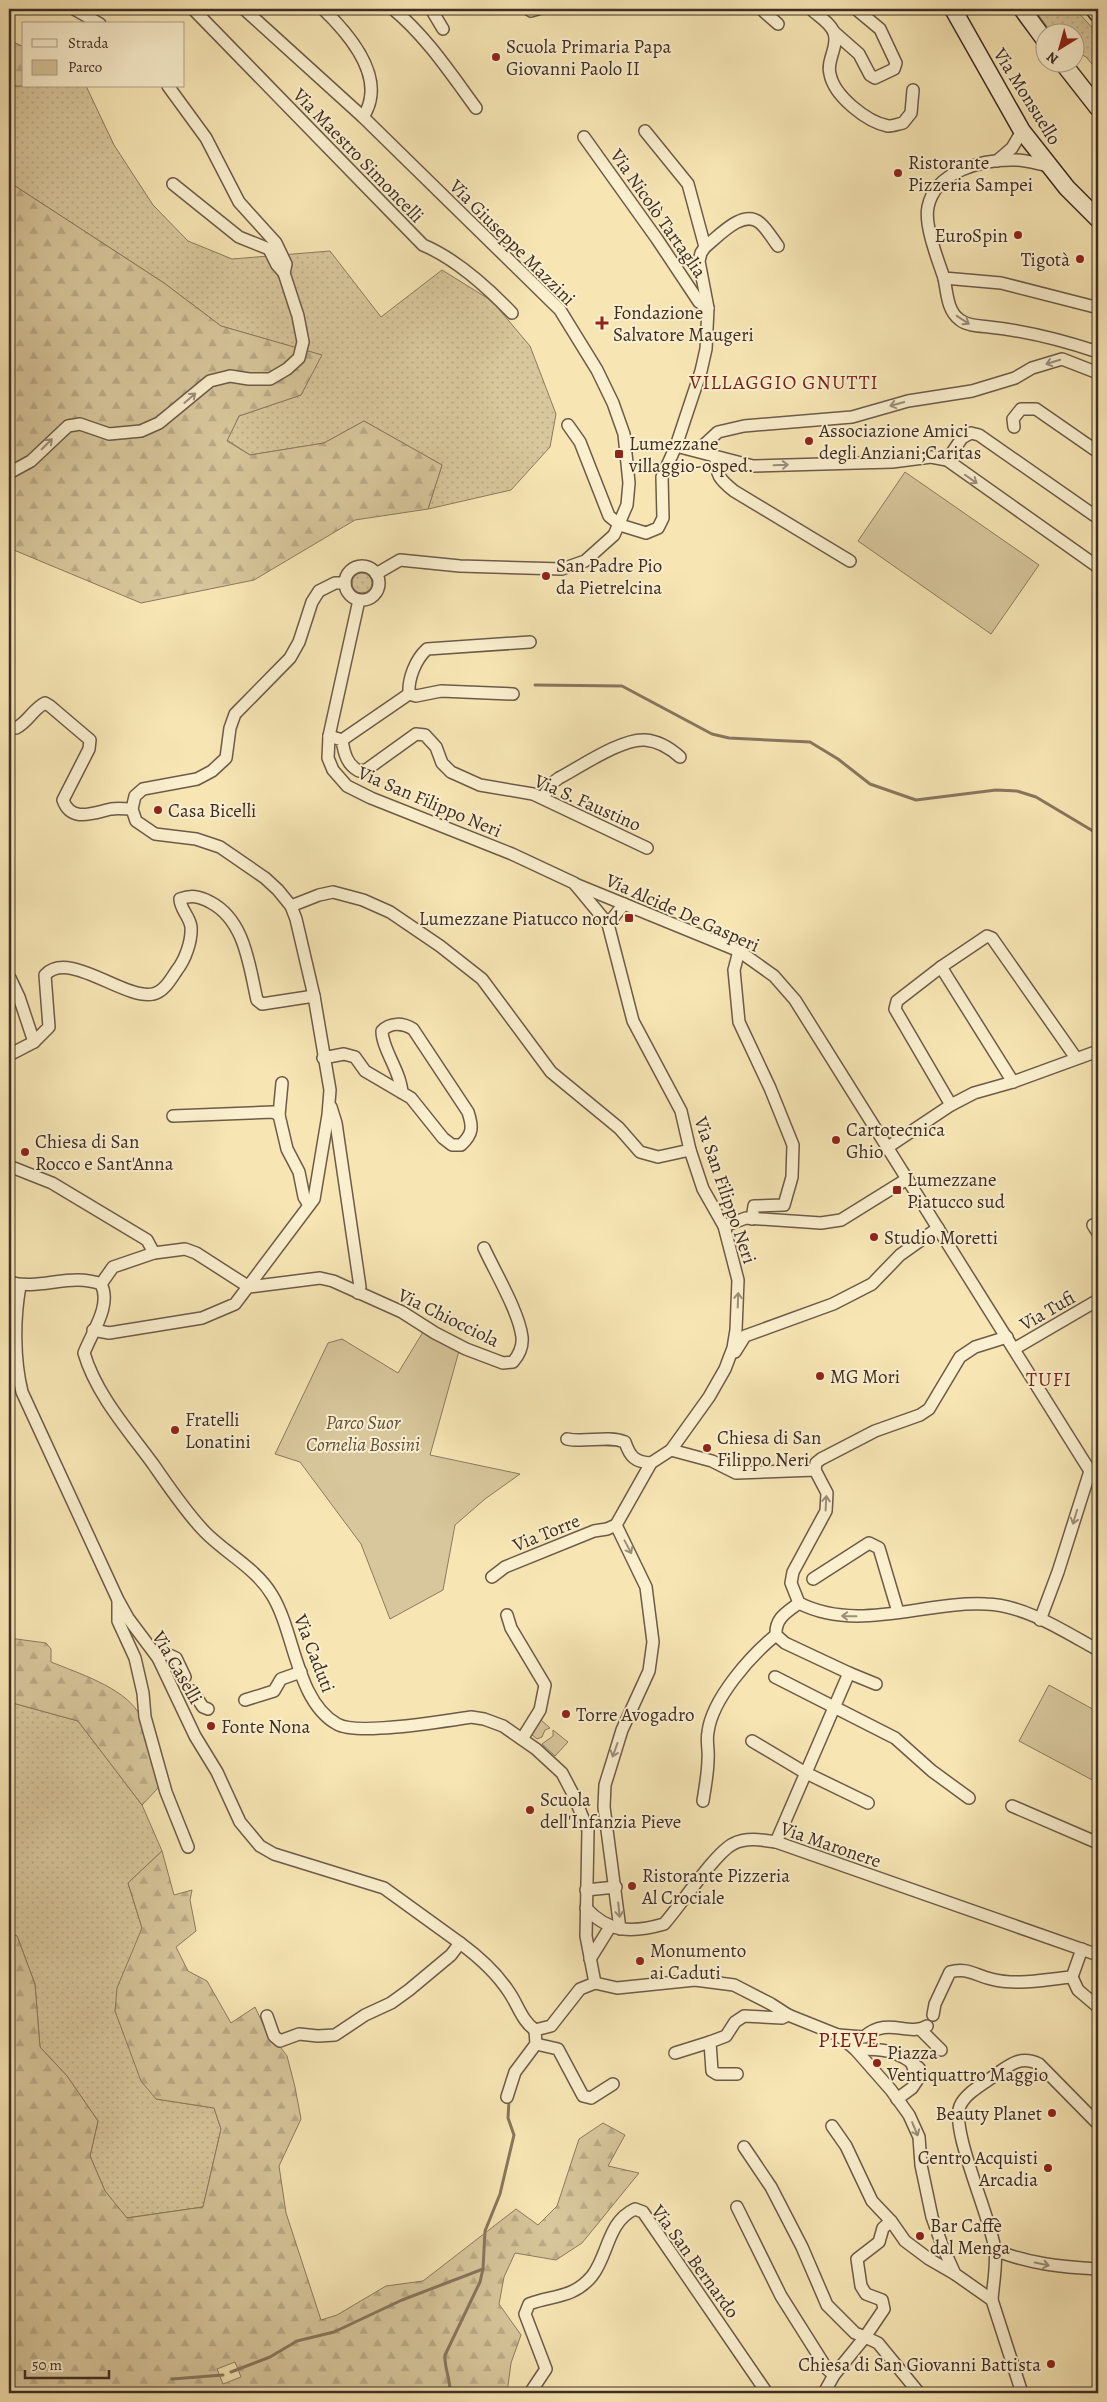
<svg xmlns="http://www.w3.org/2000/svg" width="1107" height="2402" font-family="Alegreya,serif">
	<defs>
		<pattern id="grass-dots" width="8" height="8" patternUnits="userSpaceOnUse" patternTransform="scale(1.25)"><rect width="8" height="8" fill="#d8c79c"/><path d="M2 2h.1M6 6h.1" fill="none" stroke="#baab86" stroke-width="1.8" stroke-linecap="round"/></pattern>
		<pattern id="forest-firs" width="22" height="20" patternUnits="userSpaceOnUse" patternTransform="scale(1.25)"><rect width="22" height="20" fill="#d8c79c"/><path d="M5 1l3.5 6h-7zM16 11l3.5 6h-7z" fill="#baab86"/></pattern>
	</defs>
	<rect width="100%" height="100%" fill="#f7e6b4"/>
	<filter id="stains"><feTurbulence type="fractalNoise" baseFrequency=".004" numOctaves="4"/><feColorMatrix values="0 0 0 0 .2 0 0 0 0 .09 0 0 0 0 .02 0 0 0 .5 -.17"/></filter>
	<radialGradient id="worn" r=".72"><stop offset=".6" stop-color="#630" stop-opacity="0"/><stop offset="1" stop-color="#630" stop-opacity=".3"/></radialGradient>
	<g fill="url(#grass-dots)" stroke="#8c7a60">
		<polygon points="1034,9 1075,9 1098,34 1098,71 1086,57 1075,51 1074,32 1051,32"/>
		<polygon points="9,86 86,86 114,145 153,205 188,241 232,259 330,251 381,317 442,270 492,301 530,346 556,414 550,447 511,490 428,509 442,465 364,421 324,443 250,455 227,440 239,416 301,395 321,355 221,326 164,283 9,182"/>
		<circle cx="362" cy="583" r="10"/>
		<polygon points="9,1702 78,1721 142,1805 162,1851 128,1883 142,1928 115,2011 156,2099 214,2108 221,2129 203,2207 126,2218 105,2191 90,2156 98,2121 67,2076 40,2047 35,1984 17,1936 9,1933"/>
	</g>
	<g fill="url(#forest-firs)" stroke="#8c7a60" fill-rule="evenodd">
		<polygon points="9,40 24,47 24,86 9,86"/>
		<polygon points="9,182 164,283 221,326 322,355 301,395 239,416 227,441 250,455 324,443 364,421 442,465 428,509 355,520 254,580 141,603 9,548"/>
		<path d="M9,1638l37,5 5,6v13c27,11 71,25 87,50 8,11 17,59 21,75l-17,18 -64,-84 -69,-19z"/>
		<path d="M162,1851l12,44 18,-5 -2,10 6,31 -20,16 12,24 19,10 24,42 24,-16 8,17 24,32 8,31 6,32 -22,47 7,47 35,107 16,-5 49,-29 37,-5 93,-72 22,16 19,-19 22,-67 24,-16 22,12 -17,31 31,7 -57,70 -26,17 -41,-7 -11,24 -5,27 22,31 -10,28 -4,30h-498v-460l8,3 18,48 5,63 27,29 31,45 -8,35 15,35 22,27 76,-11 18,-78 -7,-21 -58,-9 -15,-18 -26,-70 2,-23 25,-60 -14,-45zM235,2362l6,15 -18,7 -6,-15z"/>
	</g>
	<g fill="#d8c79c" stroke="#8c7a60">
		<polygon points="905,472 1039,565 991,634 858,541"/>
		<polygon points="423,1332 459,1351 430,1455 520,1474 485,1499 455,1525 443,1590 390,1619 361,1544 300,1462 275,1454 328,1343 342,1339 398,1373"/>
		<polygon points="1049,1685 1098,1712 1098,1783 1019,1741"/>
		<polygon points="541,1720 550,1728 545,1730 542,1737 537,1739 531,1734"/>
		<polygon points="553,1730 568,1742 555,1756 542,1744 553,1736"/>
	</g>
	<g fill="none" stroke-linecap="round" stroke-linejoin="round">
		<g stroke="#88765d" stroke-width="3">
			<polyline points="535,685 622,686 712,734 729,738 810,742 838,759 870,784 916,800 996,790 1017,791 1036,797 1098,834"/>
			<polyline points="231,2372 270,2357 297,2341 334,2332 402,2300 483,2269"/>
			<polyline points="172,2379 223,2375"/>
			<path d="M450,2393c1,-13 -6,-25 -5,-38l35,-73 3,-13 2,-38 15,-37 14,-59 -6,-17 1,-18"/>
		</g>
		<g stroke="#6d5b48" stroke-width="14">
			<g id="minor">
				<polyline points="74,9 100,24"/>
				<path d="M193,9l230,236c31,13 65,43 89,68"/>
				<polyline points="244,9 363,117 560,310 597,370 613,403 624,434 629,483 627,505 614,535 585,561 562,569 460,566 400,560 376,574"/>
				<path d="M323,9c27,26 65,70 40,108"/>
				<path d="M393,9c33,27 58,65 83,99"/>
				<polyline points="431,9 443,29"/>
				<polyline points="528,9 531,11 538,9"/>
				<polyline points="761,9 778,24"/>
				<path d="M811,9c7,7 20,14 23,24 5,13 -8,28 -4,41 4,22 37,48 58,52 5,0 10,-2 15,-3l8,-10 2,-23"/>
				<polyline points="834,32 859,54 870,75 875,78 894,69 896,63 880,29 856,9"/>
				<polyline points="584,137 657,239 699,302 708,308"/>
				<polyline points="997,161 1012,148 1022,131"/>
				<path d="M1049,166c-11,-2 -22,-6 -34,-6 -32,-1 -80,11 -87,47 -4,18 10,53 16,71l57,5 94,24"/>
				<polyline points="173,184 239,237 269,249 277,265 284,273"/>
				<path d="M705,247c13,-10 38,-39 55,-24 7,6 12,15 18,23"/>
				<path d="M944,278c3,14 3,33 16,42 8,6 20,6 29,7 39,4 73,13 109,25"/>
				<polyline points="568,425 580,442 609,516 620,525 646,533 658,528 663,518 662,477 676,446 701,371 706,349 708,308 699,261 701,253 705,247 688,184 645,131"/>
				<polyline points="1014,427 1013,419 1021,409 1036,409 1098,452"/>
				<polyline points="676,446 753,466 892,462 931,457 947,460 1098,567"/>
				<polyline points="702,452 705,444 718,432 744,426 852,417 908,401 972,391 1015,378 1032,368 1062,359 1098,373"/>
				<path d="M716,457c0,18 3,22 18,34l116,70"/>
				<polyline points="947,460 962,438 971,433 979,435 1098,518"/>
				<polyline points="9,473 31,461 68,426 80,424 109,434 141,431 159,423 210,381 230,376 249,379 270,379 287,369 299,358 303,342 298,316 284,273 286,264 276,243 239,202 206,138 168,86"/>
				<circle cx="362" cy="583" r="17"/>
				<polyline points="359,600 329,736 328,758 333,770 347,786 371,798 512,854 574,883 608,924 633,1021 681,1111 690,1150 703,1189 724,1226 738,1280 736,1330 733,1348 725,1369 709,1397 671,1450 651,1463 616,1525 646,1587 653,1642 649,1671 622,1730 605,1785 604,1807 620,1929"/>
				<path d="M409,694c-1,-15 6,-34 18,-45l103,-7"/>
				<path d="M9,727l7,1c12,-6 17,-19 29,-25l5,3 40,34 -1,9 -26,51c8,23 30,13 48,9 7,-1 14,0 21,0"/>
				<path d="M329,736l13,4c2,13 5,25 17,31l7,-1 50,-36 9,1 11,12 6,16 9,9 29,13 53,9 114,54"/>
				<polyline points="342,740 409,694 416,696 441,691 513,694"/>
				<path d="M543,798l8,-14 8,-6c21,-11 63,-40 86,-38 14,1 25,8 35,17"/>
				<polyline points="575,884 739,951 774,976 795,1000 1090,1471 1098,1480"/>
				<polyline points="291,906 319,895 333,892 363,900 390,912 440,946 482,979 551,1072 619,1128 640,1152 658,1157 690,1150"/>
				<polyline points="608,924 624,904"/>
				<polyline points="739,951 734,970 739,1022 770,1088 793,1145 792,1177 784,1205 754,1206 752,1219"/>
				<polyline points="941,967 987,936 992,938 1076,1058"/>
				<polyline points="10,978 19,997 34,1042"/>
				<path d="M9,1055l25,-13 15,-15 -4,-52c24,-26 79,25 108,19 11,-2 18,-15 24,-24 8,-10 15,-29 14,-43 -1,-10 -11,-18 -11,-28 11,-4 19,-3 30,3 35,18 39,63 47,98l5,4 52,-8"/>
				<path d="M323,1058l21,-4 11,3 10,14 46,27 32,40 9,7h9c12,-11 12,-18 7,-33l-55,-83c-10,-6 -23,-7 -31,2 0,18 19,41 20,62"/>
				<polyline points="951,1105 895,1009 897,1001 941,967 1013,1082"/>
				<polyline points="331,1107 336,1123 360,1287 358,1293"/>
				<polyline points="279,1115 282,1083"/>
				<polyline points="173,1116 273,1112 279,1115 287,1149 299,1172 304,1197 309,1205"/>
				<polyline points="888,1147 951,1105 974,1093 1013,1082 1098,1051"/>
				<polyline points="9,1166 52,1183 147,1240 154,1253"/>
				<polyline points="1093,1225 1098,1233"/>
				<polyline points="724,1226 746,1218 821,1223 841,1220 907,1179"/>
				<path d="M9,1282c30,9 62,-10 92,2 11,21 -9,48 -17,69 12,41 44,77 69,111 16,23 32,47 51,67 21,22 52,37 68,64 23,37 24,106 65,129 20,12 108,-3 134,-7l13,2 19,7 33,23 26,24 11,21 15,36 -2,106 9,47"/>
				<path d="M101,1284l12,-17 41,-14 31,-4 11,4 53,34 71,-9 13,3 69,31 33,21 31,16 37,14 10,-1c6,-7 10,-15 9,-25 -3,-25 -27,-65 -38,-89"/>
				<path d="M20,1286c-6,33 -6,73 2,106l96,208 10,18 30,40 37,78 22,36 23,50 20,24 14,8 110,34 76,55"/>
				<polyline points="93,1330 109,1333 202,1318 235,1304 314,1199 328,1115 330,1090 314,996 296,919 291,906 278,890 265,878 220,847 196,839 155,834 136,821 132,809 135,796 143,789 197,779 212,771 226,758 230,728 235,714 290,658 299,642 312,602 319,591 335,583 345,583"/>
				<polyline points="1014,1349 1098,1300"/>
				<polyline points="735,1352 745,1336 833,1304 872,1284 900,1255 938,1228"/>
				<path d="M567,1439c19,4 40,-4 58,3 5,15 10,20 26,21"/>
				<path d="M671,1450l41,11 24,12 79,-3 12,23 -1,18 -33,61 -2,11 8,20c59,30 125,-2 187,1 39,1 79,28 112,46"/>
				<polyline points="815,1470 816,1463 821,1459 875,1431 920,1415 929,1409 960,1357 975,1347 1007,1337"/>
				<polyline points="492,1577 505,1567 594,1531 607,1529 616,1525"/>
				<polyline points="813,1579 869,1543 879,1548 898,1612"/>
				<polyline points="118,1602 118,1621 135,1658 143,1693 145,1717 166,1792 188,1847"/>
				<polyline points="507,1615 511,1628 545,1685 540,1710 522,1739"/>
				<polyline points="1040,1620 1058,1572 1090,1471"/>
				<polyline points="158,1658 165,1653 176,1658 185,1677"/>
				<polyline points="849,1673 876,1684"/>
				<polyline points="775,1677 895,1738 932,1771 969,1798"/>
				<polyline points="192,1691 203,1707 208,1709"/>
				<polyline points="245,1700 274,1691 281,1679 301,1672"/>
				<polyline points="752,1741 804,1772 868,1803"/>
				<path d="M703,1801c2,-14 5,-28 5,-42 1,-9 -2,-18 0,-27 4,-33 43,-77 68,-97"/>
				<polyline points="1012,1806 1098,1843"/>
				<path d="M776,1842l73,-169 -64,-30 -9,-8c-1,-17 11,-23 23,-32"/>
				<polyline points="586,1890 616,1887"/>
				<path d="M586,1908c22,25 47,25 78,16 17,-19 51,-71 69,-80 13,-7 30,-4 43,-2l322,113"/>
				<polyline points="590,1959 610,1927"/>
				<polyline points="1072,1977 1078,1990 1098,2007"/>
				<polyline points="595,1983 617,1988 695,1980 734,1985 771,2004 788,2015 838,2035 855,2049 891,2090 909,2115 919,2137 921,2165 932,2217 942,2245 955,2274 992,2300 1022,2393"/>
				<path d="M933,2015l2,-11 15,-32c16,-5 25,3 41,7 26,7 55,0 81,-2l10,-28"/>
				<path d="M267,2016l7,20 6,5 19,-7 19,2 17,-1 30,-20 26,-12 18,-13 42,-35 9,-12c19,14 36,29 49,49 9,13 13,29 26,38"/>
				<polyline points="921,2030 941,2050"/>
				<path d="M838,2035l26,2c24,-21 44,0 63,-11"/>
				<polyline points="536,2044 558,2049 583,2096 591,2098 613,2084"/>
				<path d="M855,2049c28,0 41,0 64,19"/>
				<polyline points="675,2053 710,2042"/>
				<polyline points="737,2074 717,2074 712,2071 710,2042 726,2036 735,2022 744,2016 782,2018 788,2015"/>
				<polyline points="507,2097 515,2072 536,2044 535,2030 551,2026 580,1989 595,1983"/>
				<polyline points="897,2099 912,2088 918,2079 911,2062"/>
				<polyline points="832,2126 846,2146 872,2201 891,2221 905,2241 929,2259 955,2274"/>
				<polyline points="744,2147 771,2187 802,2247 827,2305 855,2333 865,2337 884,2309 882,2300 866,2294 861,2286 857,2259 879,2242 883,2228 891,2221"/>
				<polyline points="737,2207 781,2296 827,2369 834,2375"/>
				<path d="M995,2250c34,14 67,17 103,19"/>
				<path d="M992,2300c1,-16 5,-34 3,-50 -3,-29 -45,-120 -35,-144 6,-14 27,-24 38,-33 14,-10 24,-17 41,-9l59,60"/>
				<path d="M530,2393l16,-24 -21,-55 4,-10c22,-9 44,-5 63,-28 17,-22 15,-54 43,-67l8,3 22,32 102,149"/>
				<polyline points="824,2393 834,2375 865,2337 878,2343 919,2393"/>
			</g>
		</g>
		<g stroke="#3f2d24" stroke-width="19">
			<g id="secondary">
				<polyline points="953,9 1022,131 1067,188 1098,219"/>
				<polyline points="1022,9 1044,39"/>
				<polyline points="1094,9 1098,14"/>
				<polyline points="1062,62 1098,108"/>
			</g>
		</g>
		<use href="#minor" stroke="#faefce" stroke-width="11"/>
		<use href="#secondary" stroke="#faefce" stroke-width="16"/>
	</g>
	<defs><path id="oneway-shaft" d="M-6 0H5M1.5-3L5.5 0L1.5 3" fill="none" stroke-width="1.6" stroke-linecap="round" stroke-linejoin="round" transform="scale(1.25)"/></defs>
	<g stroke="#9c8e79">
		<use href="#oneway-shaft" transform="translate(963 320) rotate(33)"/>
		<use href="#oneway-shaft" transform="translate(1053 362) rotate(163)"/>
		<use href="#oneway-shaft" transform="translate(190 398) rotate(-41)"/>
		<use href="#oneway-shaft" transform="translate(897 404) rotate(164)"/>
		<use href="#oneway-shaft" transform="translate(47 444) rotate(-45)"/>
		<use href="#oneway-shaft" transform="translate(781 465) rotate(-2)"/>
		<use href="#oneway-shaft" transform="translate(971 479) rotate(35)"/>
		<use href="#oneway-shaft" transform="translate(738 1300) rotate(-88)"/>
		<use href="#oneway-shaft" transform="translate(826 1503) rotate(-87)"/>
		<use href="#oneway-shaft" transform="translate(1075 1517) rotate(107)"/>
		<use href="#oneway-shaft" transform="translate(628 1547) rotate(62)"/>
		<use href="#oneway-shaft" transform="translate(849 1616) rotate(-179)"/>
		<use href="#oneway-shaft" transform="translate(615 1750) rotate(110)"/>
		<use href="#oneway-shaft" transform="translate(619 1910) rotate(84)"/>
		<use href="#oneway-shaft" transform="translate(915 2129) rotate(67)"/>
		<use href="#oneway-shaft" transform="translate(1042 2264) rotate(12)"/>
	</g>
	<g fill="#8f2418" stroke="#faefce" stroke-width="2">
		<circle cx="496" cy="57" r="5"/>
		<circle cx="898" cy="173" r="5"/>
		<circle cx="1018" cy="235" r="5"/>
		<circle cx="1080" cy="259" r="5"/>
		<path d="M599.5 315.5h5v5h5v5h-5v5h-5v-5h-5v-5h5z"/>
		<circle cx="809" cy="441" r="5"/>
		<rect x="614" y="449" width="10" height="10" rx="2.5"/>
		<circle cx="546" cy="576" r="5"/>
		<circle cx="158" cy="810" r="5"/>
		<rect x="624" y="913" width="10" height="10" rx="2.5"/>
		<circle cx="836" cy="1140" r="5"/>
		<circle cx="25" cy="1152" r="5"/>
		<rect x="892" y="1185" width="10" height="10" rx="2.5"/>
		<circle cx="874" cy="1237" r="5"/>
		<circle cx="820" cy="1376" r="5"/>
		<circle cx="175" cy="1430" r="5"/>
		<circle cx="707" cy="1448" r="5"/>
		<circle cx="566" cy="1714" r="5"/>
		<circle cx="211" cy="1726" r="5"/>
		<circle cx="530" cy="1810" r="5"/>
		<circle cx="632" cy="1886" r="5"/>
		<circle cx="640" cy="1961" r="5"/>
		<circle cx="877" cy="2063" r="5"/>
		<circle cx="1052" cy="2113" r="5"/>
		<circle cx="1048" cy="2168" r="5"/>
		<circle cx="920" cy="2236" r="5"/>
		<circle cx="1051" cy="2364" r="5"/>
	</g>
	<g text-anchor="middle" stroke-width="4" stroke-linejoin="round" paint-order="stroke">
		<g font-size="19" fill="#3f2d24" stroke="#faefce" text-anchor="start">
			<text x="506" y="53">Scuola Primaria Papa<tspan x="506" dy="22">Giovanni Paolo II</tspan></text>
			<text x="908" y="169">Ristorante<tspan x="908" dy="22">Pizzeria Sampei</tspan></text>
			<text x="1008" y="242" text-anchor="end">EuroSpin</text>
			<text x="1070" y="266" text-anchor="end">Tigotà</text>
			<text x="613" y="319">Fondazione<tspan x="613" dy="22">Salvatore Maugeri</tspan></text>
			<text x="819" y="437">Associazione Amici<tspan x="819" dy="22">degli Anziani;Caritas</tspan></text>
			<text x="629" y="450">Lumezzane<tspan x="629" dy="22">villaggio-osped.</tspan></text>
			<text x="556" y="572">San Padre Pio<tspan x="556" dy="22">da Pietrelcina</tspan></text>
			<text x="168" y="817">Casa Bicelli</text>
			<text x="619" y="925" text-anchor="end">Lumezzane Piatucco nord</text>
			<text x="846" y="1136">Cartotecnica<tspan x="846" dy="22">Ghio</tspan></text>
			<text x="35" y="1148">Chiesa di San<tspan x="35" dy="22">Rocco e Sant'Anna</tspan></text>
			<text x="907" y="1186">Lumezzane<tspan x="907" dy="22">Piatucco sud</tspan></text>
			<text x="884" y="1244">Studio Moretti</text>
			<text x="830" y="1383">MG Mori</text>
			<text x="185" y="1426">Fratelli<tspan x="185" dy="22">Lonatini</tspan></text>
			<text x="717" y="1444">Chiesa di San<tspan x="717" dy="22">Filippo Neri</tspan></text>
			<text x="576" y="1721">Torre Avogadro</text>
			<text x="221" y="1733">Fonte Nona</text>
			<text x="540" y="1806">Scuola<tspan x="540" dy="22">dell'Infanzia Pieve</tspan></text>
			<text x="642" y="1882">Ristorante Pizzeria<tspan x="642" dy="22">Al Crociale</tspan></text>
			<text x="650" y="1957">Monumento<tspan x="650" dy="22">ai Caduti</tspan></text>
			<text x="887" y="2059">Piazza<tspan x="887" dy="22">Ventiquattro Maggio</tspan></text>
			<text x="1042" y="2120" text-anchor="end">Beauty Planet</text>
			<text x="1038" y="2164" text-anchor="end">Centro Acquisti<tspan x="1038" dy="22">Arcadia</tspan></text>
			<text x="930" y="2232">Bar Caffè<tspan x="930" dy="22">dal Menga</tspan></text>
			<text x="1041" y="2371" text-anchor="end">Chiesa di San Giovanni Battista</text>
		</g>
		<g font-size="19" fill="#3f2d24" stroke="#faefce">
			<text transform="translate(1028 96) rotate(58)" y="7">Via Monsuello</text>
			<text transform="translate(359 155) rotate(46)" y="7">Via Maestro Simoncelli</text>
			<text transform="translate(659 213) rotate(55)" y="7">Via Nicolò Tartaglia</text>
			<text transform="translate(513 242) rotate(45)" y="7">Via Giuseppe Mazzini</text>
			<text transform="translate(430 801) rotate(23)" y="7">Via San Filippo Neri</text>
			<text transform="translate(588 802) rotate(24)" y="7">Via S. Faustino</text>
			<text transform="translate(683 912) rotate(24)" y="7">Via Alcide De Gasperi</text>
			<text transform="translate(726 1190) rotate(71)" y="7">Via San Filippo Neri</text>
			<text transform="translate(1047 1310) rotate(-30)" y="7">Via Tufi</text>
			<text transform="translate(449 1317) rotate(26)" y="7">Via Chiocciola</text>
			<text transform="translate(546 1532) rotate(-22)" y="7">Via Torre</text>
			<text transform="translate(315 1653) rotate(69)" y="7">Via Caduti</text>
			<text transform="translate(178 1667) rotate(60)" y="7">Via Caselli</text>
			<text transform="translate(831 1844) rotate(19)" y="7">Via Maronere</text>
			<text transform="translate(696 2261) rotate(54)" y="7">Via San Bernardo</text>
		</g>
		<g font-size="19" font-style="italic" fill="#5e4c3c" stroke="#faefce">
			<text x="363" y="1429">Parco Suor<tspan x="363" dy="22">Cornelia Bossini</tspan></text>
		</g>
		<g font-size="20" letter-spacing="1" fill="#7a1f14" stroke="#faefce">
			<text x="784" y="389">VILLAGGIO GNUTTI</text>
			<text x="1049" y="1386">TUFI</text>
		</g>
		<g font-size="21" letter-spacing="1" fill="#7a1f14" stroke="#faefce">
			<text x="849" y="2047">PIEVE</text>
		</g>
	</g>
	<rect width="1107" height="2402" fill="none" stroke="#f7e6b4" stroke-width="30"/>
	<rect x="10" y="10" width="1087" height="2382" fill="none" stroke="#3f2d24" stroke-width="2.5"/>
	<rect x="15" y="15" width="1077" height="2372" fill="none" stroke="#3f2d24"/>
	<rect x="22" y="22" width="162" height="65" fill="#faefce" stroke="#afa18a"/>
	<rect x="32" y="39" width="25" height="8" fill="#faefce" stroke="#afa18a"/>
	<text x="68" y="48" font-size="15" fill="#3f2d24">Strada</text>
	<rect x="32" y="60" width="25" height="15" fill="#d8c79c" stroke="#afa18a"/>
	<text x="68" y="72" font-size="15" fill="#3f2d24">Parco</text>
	<g transform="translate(1060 48) rotate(217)"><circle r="24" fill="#faefce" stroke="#afa18a"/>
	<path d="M0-4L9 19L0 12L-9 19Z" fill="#8f2418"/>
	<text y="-8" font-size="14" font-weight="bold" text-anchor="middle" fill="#3f2d24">N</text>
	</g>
	<path d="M25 2370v8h84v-8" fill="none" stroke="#3f2d24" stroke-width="2.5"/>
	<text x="32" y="2370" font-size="15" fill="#3f2d24" stroke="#faefce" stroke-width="4" paint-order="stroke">50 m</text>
	<rect width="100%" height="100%" filter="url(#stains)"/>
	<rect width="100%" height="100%" fill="url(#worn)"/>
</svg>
